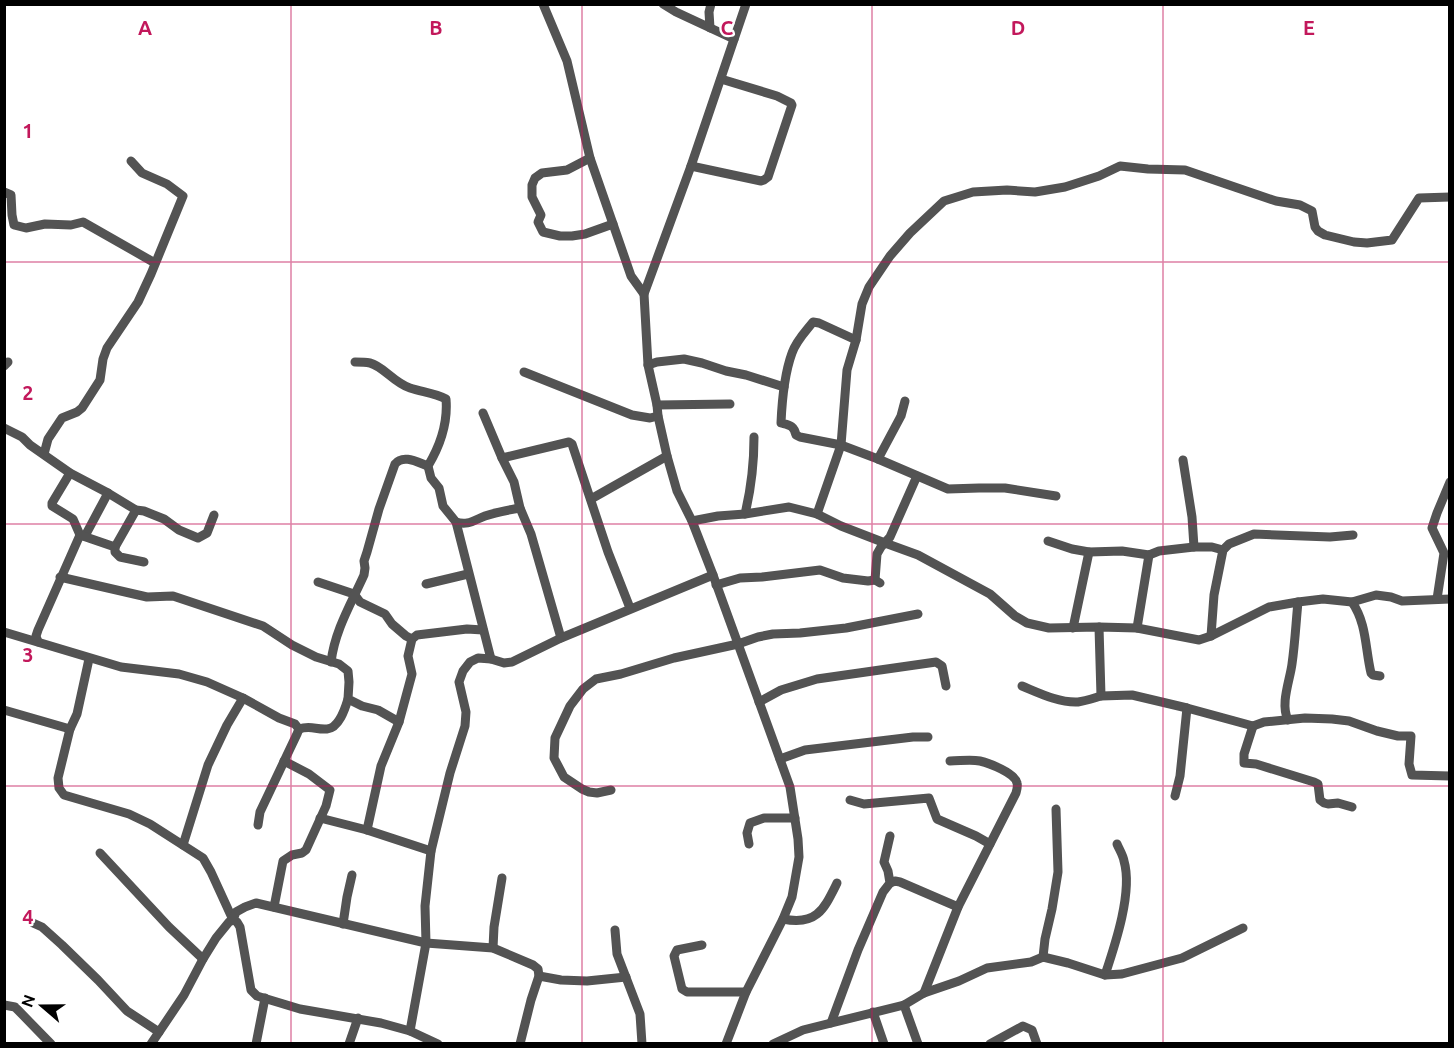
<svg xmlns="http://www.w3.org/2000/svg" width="1454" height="1048" font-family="Ubuntu,sans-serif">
	<rect width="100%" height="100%" fill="#fff"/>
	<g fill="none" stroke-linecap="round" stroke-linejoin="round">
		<g stroke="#535353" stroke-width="9">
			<polyline points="543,4 567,61 590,158 613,224 631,276 644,294"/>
			<polyline points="663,4 676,12 734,39"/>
			<polyline points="710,28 709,12 711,4"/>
			<polyline points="590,158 567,170 542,173 535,178 532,185 532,197 541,215 538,222 543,232 560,236 572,236 585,234 613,224"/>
			<polyline points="691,166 761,181 764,180 768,177 792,105 791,103 777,96 721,79"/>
			<polyline points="4,192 11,195 12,215 14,225 26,228 45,224 71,225 83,222 155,263"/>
			<path d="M856,340l-37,-17 -6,-1c-8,10 -17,19 -21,31 -8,22 -10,47 -11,70 8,2 13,2 15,12l4,2 41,8 37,14 70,30 31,-1h26l51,8"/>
			<path d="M355,362c5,0 10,0 15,1 13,3 24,20 40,25 12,4 25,5 36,11 2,24 -6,47 -18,67l3,12 8,10 4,18 13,16 35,137"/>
			<polyline points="648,365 657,362 684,359 702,363 726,371 746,375 784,387"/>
			<polyline points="4,366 8,362"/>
			<polyline points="524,372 632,415 650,418 658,416"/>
			<polyline points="657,405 730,404"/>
			<polyline points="483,413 502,458 514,482 520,508 531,534 561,638"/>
			<polyline points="4,428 22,437 30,445 70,473 108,493 136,510 144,511 164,519 179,530 198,538 207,533 214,515"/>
			<polyline points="44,454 48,439 62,418 77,412 82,408 100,380 103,359 107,348 138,302 151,274 183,196 167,184 142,173 131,161"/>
			<polyline points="502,458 569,442 572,444 608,552 630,608"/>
			<polyline points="878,459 901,416 905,401"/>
			<polyline points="1183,460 1192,517 1194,547"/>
			<polyline points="70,473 52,503 52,506 73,519 80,535"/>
			<polyline points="591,499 667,456"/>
			<path d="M745,514c6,-25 9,-50 9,-77"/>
			<polyline points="817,514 841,445 847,370 856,340 862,304 869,287 890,256 910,233 944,201 973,192 1007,190 1035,192 1065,187 1099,176 1120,166 1148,169 1185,170 1276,201 1300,205 1312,211 1315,227 1318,231 1325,235 1354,242 1367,243 1392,240 1419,198 1450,197"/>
			<polyline points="692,521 718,516 745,514 789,507 817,514 841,526 885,543 918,555 990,594 1015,616 1027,623 1049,628 1099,627 1137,628 1199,640 1211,636 1269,607 1298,602 1323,599 1352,602 1376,595 1391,597 1402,601 1450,599"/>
			<path d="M456,522c12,4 18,-2 29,-6 11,-4 24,-6 35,-8"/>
			<polyline points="85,536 108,493"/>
			<polyline points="1048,541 1072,549 1089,552 1122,551 1149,555 1159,551 1194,547 1212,547 1223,550"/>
			<polyline points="115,547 136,510"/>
			<polyline points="60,577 147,597 173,596 263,626 292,645 316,657 339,664 348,671 349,682 348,699 362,706 378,710 399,722"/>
			<polyline points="875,580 877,554 881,547 890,537 917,476"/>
			<polyline points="318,582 354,594 360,602 385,614 392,624 406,636 412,639"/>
			<polyline points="426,584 468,574"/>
			<polyline points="716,585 740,578 762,577 820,570 843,578 868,581 875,580 880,583"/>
			<polyline points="1437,599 1444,553 1432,528 1437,513 1450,482"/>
			<path d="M1352,602c15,22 13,46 19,71l2,2 7,1"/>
			<polyline points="1073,628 1089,552"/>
			<polyline points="1137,628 1149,555"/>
			<polyline points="4,632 121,667 179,674 207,682 243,698 279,718 295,724 299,729 297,734 260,812 258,825"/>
			<polyline points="1211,636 1214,595 1223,550 1229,544 1254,534 1330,537 1353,535"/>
			<polyline points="38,642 36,636 38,630 80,535 115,547 115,552 120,557 144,562"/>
			<polyline points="89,659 77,714 70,729 58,778 59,788 64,795 129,814 150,824 203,858 211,872 233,920 237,922 240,927 251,990 257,996 300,1009 381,1023 410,1031 438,1044"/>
			<path d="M331,662c4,-32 20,-58 33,-87l1,-7 -1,-7 3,-9 12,-43 16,-45c8,-10 22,-2 33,2"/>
			<path d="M1022,686c17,7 37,17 56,16 7,-1 16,-4 23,-6l-2,-69"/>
			<polyline points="1101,696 1132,695 1187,708 1253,726 1264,722 1305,718 1332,719 1349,721 1377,731 1398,736 1411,736 1409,764 1412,775 1450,776"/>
			<polyline points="759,702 781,690 817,679 936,662 942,666 946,686"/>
			<polyline points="4,710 70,729"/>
			<path d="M1288,720c-8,-16 2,-40 4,-56 3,-21 4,-42 6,-62"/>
			<polyline points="1253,726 1244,754 1244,763 1256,764 1314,782 1318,784 1320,800 1324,803 1328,804 1338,803 1352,807"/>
			<path d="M299,729c12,-4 17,1 28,0 12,-1 18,-20 21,-30"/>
			<polyline points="780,759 805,750 913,737 928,737"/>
			<polyline points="611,790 597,793 589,792 582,789 564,777 554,758 555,738 570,706 583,689 596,679 621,674 674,658 738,644 758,637 773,634 800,633 846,628 918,614"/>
			<polyline points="1175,796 1180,776 1187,708"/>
			<polyline points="850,800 864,804 929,798 937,819 976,836 990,844"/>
			<polyline points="320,818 367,830 431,851"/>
			<polyline points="367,830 381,766 399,722 412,674 408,656 412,639 417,635 467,629 483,630"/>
			<polyline points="749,844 747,833 750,823 764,818 795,818"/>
			<polyline points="183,845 208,765 227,725 243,698"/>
			<polyline points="100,853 169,927 203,959"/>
			<polyline points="890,883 895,881 900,882 958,907"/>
			<polyline points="274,907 283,861 292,855 302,853 306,850 326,806 330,790 309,774 284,761"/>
			<path d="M783,919c34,7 41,-10 54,-36"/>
			<polyline points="33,923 42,927 62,945 98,980 127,1011 159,1032"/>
			<polyline points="343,924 347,897 352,875"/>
			<polyline points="615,930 617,954 640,1014 642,1044"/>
			<polyline points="702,945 677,950 674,956 682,989 687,992 746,992"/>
			<polyline points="493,948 494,927 502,878"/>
			<polyline points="1043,957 1045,939 1052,909 1058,872 1056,809"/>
			<path d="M1105,975c10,-30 28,-83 19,-114 -1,-6 -5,-12 -7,-17"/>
			<polyline points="539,976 561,980 587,981 626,977"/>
			<path d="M924,993l34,-86 58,-114c1,-4 2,-7 1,-10 -2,-10 -28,-20 -37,-22 -10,-2 -20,0 -30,0"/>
			<polyline points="4,1005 15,1007 51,1044"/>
			<polyline points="904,1005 918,1044"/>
			<polyline points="873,1012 884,1044"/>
			<polyline points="831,1023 858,950 883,892 890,883 888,871 884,862 890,836"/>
			<polyline points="410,1031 426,943 425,906 431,851 450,773 465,726 466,712 459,682 463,671 470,662 478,658 491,659 504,663 512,662 561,638 713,575"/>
			<polyline points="151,1044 184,995 203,959 216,938 229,922 233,920 236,912 245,907 256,903 426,943 493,948 533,965 538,969 539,976 531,1000 520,1044"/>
			<polyline points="256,1044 265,998"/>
			<polyline points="349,1044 358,1018"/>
			<polyline points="726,1044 746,992 783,919 792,897 799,857 798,839 790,787 713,575 692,521 677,491 667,456 658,416 657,405 648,365 644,294 691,166 746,4"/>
			<polyline points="773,1044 803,1030 904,1005 924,993 959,981 987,968 1031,962 1043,957 1068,963 1105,975 1122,974 1182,958 1243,928"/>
			<polyline points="990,1044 1023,1026 1032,1030 1037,1044"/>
		</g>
	</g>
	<path fill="none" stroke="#c2185b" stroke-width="1.5" stroke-opacity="0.55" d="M291,4v1040M582,4v1040M872,4v1040M1163,4v1040M4,262h1446M4,524h1446M4,786h1446"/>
	<g font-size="20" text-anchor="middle" font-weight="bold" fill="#c2185b" stroke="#fff" stroke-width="4.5" stroke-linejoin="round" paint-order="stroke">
		<text x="145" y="35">A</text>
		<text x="436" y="35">B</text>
		<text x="727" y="35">C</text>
		<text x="1018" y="35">D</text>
		<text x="1309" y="35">E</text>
		<text x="28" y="138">1</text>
		<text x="28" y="400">2</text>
		<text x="28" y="662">3</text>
		<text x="28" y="924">4</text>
	</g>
	<rect width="1454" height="1048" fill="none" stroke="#000000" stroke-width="12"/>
	<g transform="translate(42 1006) rotate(290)" stroke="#ffffff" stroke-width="4.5" paint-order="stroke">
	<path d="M0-4.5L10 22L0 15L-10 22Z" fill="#000000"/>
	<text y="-9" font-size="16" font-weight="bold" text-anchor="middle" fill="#000000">N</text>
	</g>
</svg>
